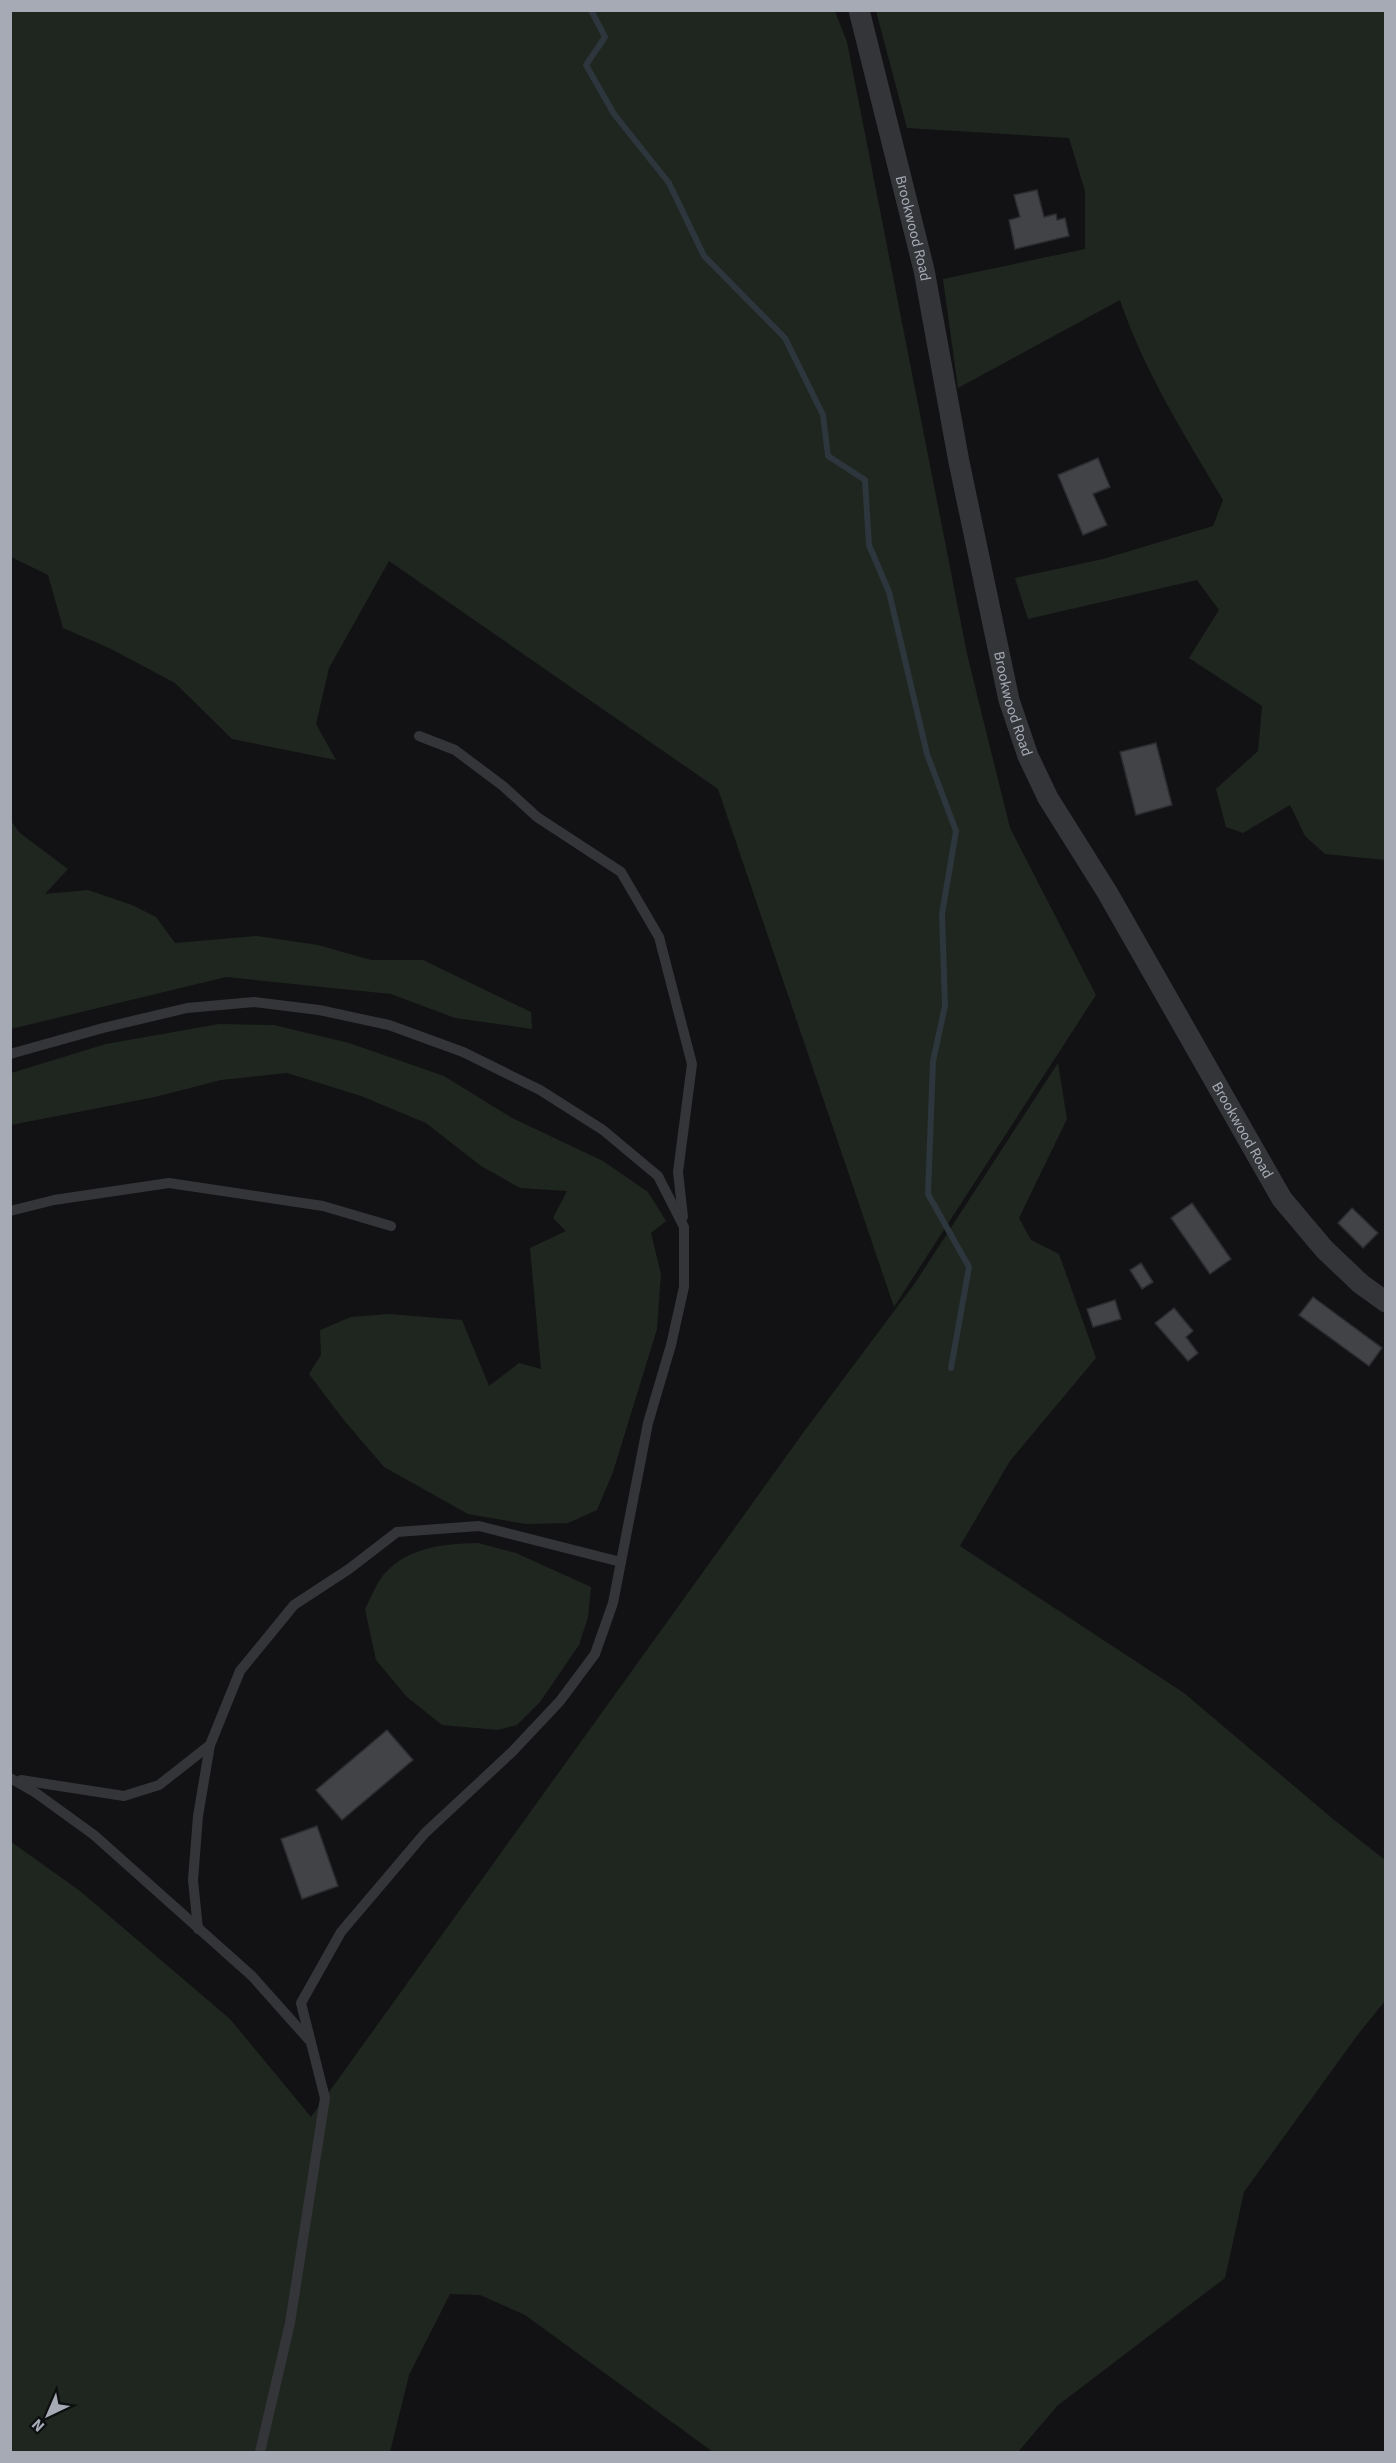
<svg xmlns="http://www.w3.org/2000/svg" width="1396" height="2463" font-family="'Source Sans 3',sans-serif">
	<rect width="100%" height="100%" fill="#121214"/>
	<g fill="#1f261f">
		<polygon points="10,11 835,11 847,42 967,654 1010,828 1096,995 894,1307 718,789 389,561 329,668 316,724 336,760 232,739 175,683 109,648 63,628 48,575 11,557"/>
		<path d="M876,11h509v849l-60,-6 -20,-18 -15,-31 -47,28 -17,-6 -10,-38 42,-38 4,-45 -73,-48 30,-48 -22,-30 -169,39 -13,-41 88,-19 110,-33 10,-26c-38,-64 -79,-129 -103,-200l-162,88 -15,-109 142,-30v-58l-16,-53 -162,-10z"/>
		<polygon points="11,821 20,833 68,869 45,894 88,890 132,905 156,917 175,943 257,936 318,945 371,960 423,960 531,1012 532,1029 455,1018 391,994 226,977 11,1029"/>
		<polygon points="219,1024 274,1025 349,1043 444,1076 512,1118 603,1161 648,1192 666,1221 651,1233 661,1274 657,1329 613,1472 597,1510 568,1523 526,1524 468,1514 384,1467 343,1419 309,1374 321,1355 320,1330 351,1317 389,1314 462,1320 489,1386 519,1363 541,1369 530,1248 566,1231 553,1218 567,1191 520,1188 481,1166 426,1123 361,1096 287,1073 221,1080 155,1097 11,1125 11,1073 106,1044"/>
		<polygon points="1058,1063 1067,1119 1019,1218 1031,1240 1059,1254 1096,1358 1010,1461 960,1546 1184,1693 1333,1819 1385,1860 1385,2001 1359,2033 1244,2192 1225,2278 1057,2406 1018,2452 713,2452 525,2315 480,2295 450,2294 409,2375 390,2452 11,2452 10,1841 80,1891 230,2019 311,2117 803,1433 915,1283"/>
		<path d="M478,1543l38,10 75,34 -3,30 -9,28 -39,57 -23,23 -19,5 -56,-5 -35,-28 -31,-37 -11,-51c6,-11 12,-28 21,-37 25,-26 59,-28 92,-29z"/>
	</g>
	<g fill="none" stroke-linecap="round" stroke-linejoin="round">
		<polyline stroke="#2c363c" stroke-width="6" points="591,10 605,37 586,65 614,114 669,183 704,256 785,338 823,415 828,456 865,480 869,545 889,592 927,754 956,831 942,914 945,1006 933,1061 928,1194 969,1267 951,1368"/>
	</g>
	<g fill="#414347" stroke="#2c2d30" stroke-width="1.5">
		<polygon points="1037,190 1044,217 1056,214 1057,220 1065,218 1069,236 1015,249 1009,220 1020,217 1014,195"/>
		<polygon points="1098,458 1110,487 1093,494 1107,525 1083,535 1058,475"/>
		<polygon points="1156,743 1172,805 1136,815 1120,752"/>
		<polygon points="1192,1203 1231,1259 1210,1274 1171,1218"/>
		<polygon points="1352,1208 1378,1233 1363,1248 1338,1223"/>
		<polygon points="1141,1263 1153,1282 1142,1289 1130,1270"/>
		<polygon points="1313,1297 1382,1348 1369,1366 1299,1315"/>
		<polygon points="1115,1300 1121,1319 1093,1327 1087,1309"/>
		<polygon points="1174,1308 1193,1331 1186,1337 1198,1353 1188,1361 1155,1323"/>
		<polygon points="387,1730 413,1760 342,1820 316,1790"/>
		<polygon points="317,1826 338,1886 302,1899 281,1839"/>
	</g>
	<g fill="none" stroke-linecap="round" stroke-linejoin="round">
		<g stroke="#343539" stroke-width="10">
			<polyline points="419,736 455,750 503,786 537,817 621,872 659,937 692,1064 678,1172 683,1217"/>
			<polyline points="10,1054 103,1028 187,1008 254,1002 319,1010 389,1025 463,1052 540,1090 603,1130 658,1176 684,1227 684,1287 671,1345 648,1423 613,1603 595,1654 560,1701 512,1752 425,1833 341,1932 301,2003 325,2098 290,2323 260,2452"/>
			<polyline points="10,1211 54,1200 169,1183 323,1206 391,1226"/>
			<polyline points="10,1778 36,1793 94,1835 252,1976 309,2040"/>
			<polyline points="21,1780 124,1796 159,1785 210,1745"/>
			<polyline points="198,1929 193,1880 198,1816 210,1745 240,1671 294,1605 349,1569 397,1532 479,1526 621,1562"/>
		</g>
		<path stroke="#343539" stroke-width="21" id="s1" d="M859,10l65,260 35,192 50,238 19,56 20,42 59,94 175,307 43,51 36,34 25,18"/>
	</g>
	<g text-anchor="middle" stroke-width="4.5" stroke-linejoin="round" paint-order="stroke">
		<g font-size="15" fill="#a5aab4" stroke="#0d0e0f">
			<text dy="5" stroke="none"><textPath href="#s1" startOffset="225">Brookwood Road</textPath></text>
			<text dy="5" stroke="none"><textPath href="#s1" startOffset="711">Brookwood Road</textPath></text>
			<text dy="5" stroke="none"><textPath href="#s1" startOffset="1197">Brookwood Road</textPath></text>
		</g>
	</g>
	<rect width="1396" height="2463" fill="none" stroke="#a5aab4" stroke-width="24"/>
	<g transform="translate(48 2415) rotate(224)" stroke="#0d0e0f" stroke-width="4.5" paint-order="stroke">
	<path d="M0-4.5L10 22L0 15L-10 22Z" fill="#a5aab4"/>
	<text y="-9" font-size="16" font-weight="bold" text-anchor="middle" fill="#a5aab4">N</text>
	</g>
</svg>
